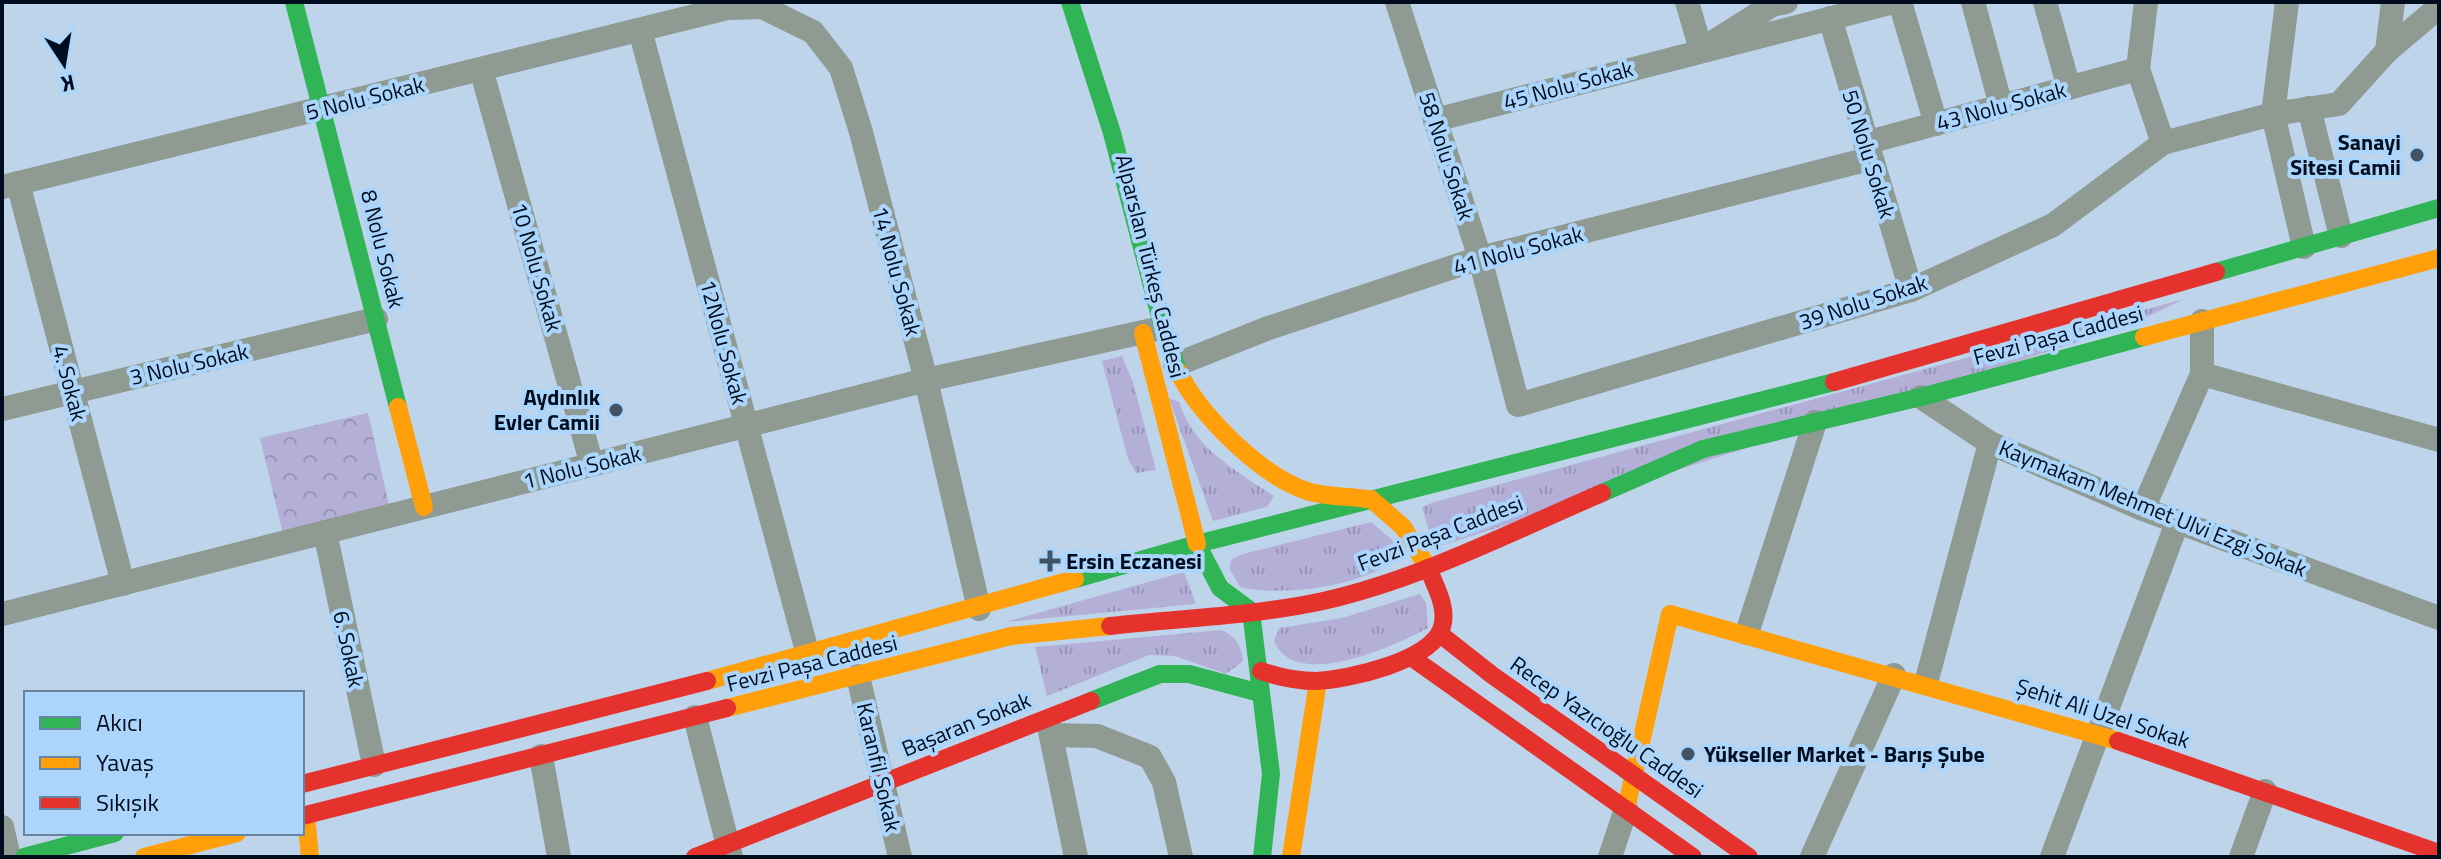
<svg xmlns="http://www.w3.org/2000/svg" width="2441" height="859" font-family="'Titillium Web',sans-serif">
	<defs>
		<pattern id="grass-tufts" width="24" height="20" patternUnits="userSpaceOnUse" patternTransform="scale(2)"><rect width="24" height="20" fill="#b4afd7"/><path d="M3 7l-1-3M5 7V3M7 7l1-3M15 17l-1-3M17 17v-4M19 17l1-3" fill="none" stroke="#9995b8"/></pattern>
		<pattern id="park-crowns" width="20" height="18" patternUnits="userSpaceOnUse" patternTransform="scale(2)"><rect width="20" height="18" fill="#b4afd7"/><path d="M2 6a3 3 0 1 1 6 0M12 15a3 3 0 1 1 6 0" fill="none" stroke="#9995b8"/></pattern>
	</defs>
	<rect width="100%" height="100%" fill="#bed4ea"/>
	<g fill="url(#grass-tufts)">
		<polygon points="2184,299 2128,326 1434,548 1422,507 1434,502"/>
		<polygon points="1122,356 1133,382 1156,470 1136,473 1128,459 1102,361"/>
		<path d="M1169,398l10,4c15,47 56,68 95,94l-7,11 -54,14z"/>
		<path d="M1371,522l25,21v14c-27,30 -119,40 -156,30l-11,-19 3,-9 11,-5z"/>
		<polygon points="1184,572 1196,604 1005,622"/>
		<path d="M1420,594l6,9 2,25c-34,18 -133,64 -154,13l5,-13 63,-10z"/>
		<path d="M1221,630c14,5 21,17 22,31l-17,13 -51,-18 -26,-1 -102,41 -12,-49z"/>
	</g>
	<polygon fill="url(#park-crowns)" points="368,413 390,509 283,534 260,438"/>
	<g fill="none" stroke-linecap="round" stroke-linejoin="round">
		<g stroke="#8e9a92" stroke-width="24">
			<polyline points="1397,2 1480,258 1518,405 1911,290 2053,225 2163,143 2273,114 2339,104 2387,51 2439,7"/>
			<polyline points="1687,2 1701,50 1772,5 1786,2"/>
			<polyline points="1900,2 1936,124"/>
			<polyline points="1973,2 2001,106"/>
			<polyline points="2045,2 2069,88"/>
			<polyline points="2146,2 2138,69 2163,143"/>
			<polyline points="2287,2 2273,114 2304,247"/>
			<polyline points="1830,18 1911,290"/>
			<polyline points="640,30 808,655"/>
			<polyline points="2387,51 2393,2"/>
			<polyline points="481,69 592,465"/>
			<polyline points="2309,108 2341,236"/>
			<polyline points="1435,120 1894,2"/>
			<polyline points="1865,143 2138,69"/>
			<polyline points="18,183 123,584"/>
			<polyline points="2,187 727,8 762,7 813,32 841,68 861,132 926,380 979,609"/>
			<polyline points="2202,321 2202,374 2439,440"/>
			<polyline points="1175,365 1266,329 1480,258 1869,159"/>
			<polyline points="1921,397 1990,443 2143,509 2439,618"/>
			<polyline points="2,409 376,319"/>
			<polyline points="2143,509 2202,374"/>
			<polyline points="325,532 374,765"/>
			<polyline points="2,614 926,380 1157,329"/>
			<polyline points="1747,633 1815,422"/>
			<polyline points="858,676 900,857"/>
			<polyline points="1926,683 1990,443"/>
			<polyline points="695,717 731,857"/>
			<polyline points="1048,722 1076,857"/>
			<polyline points="1051,735 1097,736 1150,757 1164,782 1181,857"/>
			<polyline points="541,756 559,857"/>
			<polyline points="2,827 9,857"/>
			<polyline points="1610,857 1626,809"/>
			<polyline points="1812,857 1894,675"/>
			<polyline points="2052,857 2177,523"/>
			<polyline points="2241,857 2265,791"/>
		</g>
		<g stroke="#30b455" stroke-width="18">
			<polyline points="294,2 398,407"/>
			<polyline points="1070,2 1112,133 1163,328 1178,371"/>
			<polyline points="2216,272 2439,208"/>
			<polyline points="1602,493 1703,449 1921,397 2144,337"/>
			<polyline points="1197,544 1220,588 1251,611"/>
			<polyline points="1075,579 1197,544 1834,382"/>
			<polyline points="1251,611 1271,774 1262,857"/>
			<polyline points="1091,701 1160,674 1189,674 1260,693"/>
			<polyline points="24,857 115,833"/>
		</g>
		<g stroke="#ff9f0a" stroke-width="18">
			<polyline points="1143,333 1197,544"/>
			<polyline points="2144,337 2439,258"/>
			<path d="M1178,371c21,43 80,102 126,119 18,7 43,6 62,9"/>
			<polyline points="398,407 424,507"/>
			<polyline points="1371,499 1403,527 1428,568"/>
			<polyline points="707,681 1075,579"/>
			<polyline points="727,708 1011,636 1110,626"/>
			<polyline points="1626,809 1670,614 2118,741"/>
			<polyline points="306,815 310,857"/>
			<polyline points="144,857 237,833"/>
			<polyline points="1291,857 1318,681"/>
		</g>
		<g stroke="#e5322d" stroke-width="18">
			<polyline points="1834,382 2216,272"/>
			<path d="M1110,626c71,-8 144,-10 213,-25 97,-22 188,-69 279,-108"/>
			<polyline points="1440,634 1492,675 1749,857"/>
			<polyline points="1411,657 1693,857"/>
			<path d="M1261,671c18,6 36,10 55,10 30,-1 117,-20 126,-54 6,-20 -7,-41 -14,-59"/>
			<polyline points="2118,741 2439,853"/>
			<polyline points="302,784 707,681"/>
			<polyline points="302,816 727,708"/>
			<polyline points="695,857 1091,701"/>
		</g>
	</g>
	<g fill="#425365" stroke="#acd5fc" stroke-width="3">
		<circle cx="2417" cy="155" r="8"/>
		<circle cx="616" cy="410" r="8"/>
		<path d="M1046 549h8v8h8v8h-8v8h-8v-8h-8v-8h8z"/>
		<circle cx="1688" cy="754" r="8"/>
	</g>
	<g text-anchor="middle" stroke-width="8" stroke-linejoin="round" paint-order="stroke">
		<g font-size="22" fill="#000d1e" stroke="#acd5fc">
			<text transform="translate(1568 85) rotate(-15)" y="8">45 Nolu Sokak</text>
			<text transform="translate(365 98) rotate(-14)" y="8">5 Nolu Sokak</text>
			<text transform="translate(2001 106) rotate(-15)" y="8">43 Nolu Sokak</text>
			<text transform="translate(1869 154) rotate(73)" y="8">50 Nolu Sokak</text>
			<text transform="translate(1447 156) rotate(72)" y="8">58 Nolu Sokak</text>
			<text transform="translate(383 249) rotate(76)" y="8">8 Nolu Sokak</text>
			<text transform="translate(1518 250) rotate(-15)" y="8">41 Nolu Sokak</text>
			<text transform="translate(1151 266) rotate(76)" y="8">Alparslan Türkeş Caddesi</text>
			<text transform="translate(537 267) rotate(74)" y="8">10 Nolu Sokak</text>
			<text transform="translate(897 271) rotate(75)" y="8">14 Nolu Sokak</text>
			<text transform="translate(1863 302) rotate(-18)" y="8">39 Nolu Sokak</text>
			<text transform="translate(2058 335) rotate(-15)" y="8">Fevzi Paşa Caddesi</text>
			<text transform="translate(724 342) rotate(75)" y="8">12Nolu Sokak</text>
			<text transform="translate(189 364) rotate(-13)" y="8">3 Nolu Sokak</text>
			<text transform="translate(70 383) rotate(75)" y="8">4. Sokak</text>
			<text transform="translate(582 467) rotate(-14)" y="8">1 Nolu Sokak</text>
			<text transform="translate(2153 508) rotate(22)" y="8">Kaymakam Mehmet Ulvi Ezgi Sokak</text>
			<text transform="translate(1440 533) rotate(-21)" y="8">Fevzi Paşa Caddesi</text>
			<text transform="translate(349 649) rotate(78)" y="8">6. Sokak</text>
			<text transform="translate(812 663) rotate(-14)" y="8">Fevzi Paşa Caddesi</text>
			<text transform="translate(2103 713) rotate(18)" y="8">Şehit Ali Uzel Sokak</text>
			<text transform="translate(966 724) rotate(-22)" y="8">Başaran Sokak</text>
			<text transform="translate(1607 727) rotate(35)" y="8">Recep Yazıcıoğlu Caddesi</text>
			<text transform="translate(879 767) rotate(77)" y="8">Karanfil Sokak</text>
		</g>
		<g font-size="22" font-weight="bold" fill="#000d1e" stroke="#acd5fc" text-anchor="end">
			<text x="2401" y="150">Sanayi<tspan x="2401" dy="25">Sitesi Camii</tspan></text>
			<text x="600" y="405">Aydınlık<tspan x="600" dy="25">Evler Camii</tspan></text>
			<text x="1066" y="569" text-anchor="start">Ersin Eczanesi</text>
			<text x="1704" y="762" text-anchor="start">Yükseller Market - Barış Şube</text>
		</g>
	</g>
	<rect width="2441" height="859" fill="none" stroke="#000d1e" stroke-width="8"/>
	<rect x="24" y="691" width="280" height="144" fill="#acd5fc" stroke="#6785a3" stroke-width="2"/>
	<rect x="40" y="717" width="40" height="12" fill="#30b455" stroke="#6785a3" stroke-width="2"/>
	<text x="96" y="731" font-size="24" fill="#000d1e">Akıcı</text>
	<rect x="40" y="757" width="40" height="12" fill="#ff9f0a" stroke="#6785a3" stroke-width="2"/>
	<text x="96" y="771" font-size="24" fill="#000d1e">Yavaş</text>
	<rect x="40" y="797" width="40" height="12" fill="#e5322d" stroke="#6785a3" stroke-width="2"/>
	<text x="96" y="811" font-size="24" fill="#000d1e">Sıkışık</text>
	<g transform="translate(64 64) rotate(168)" stroke="#acd5fc" stroke-width="6" paint-order="stroke">
	<path d="M0-6L14 30L0 20L-14 30Z" fill="#000d1e"/>
	<text y="-12" font-size="22" font-weight="bold" text-anchor="middle" fill="#000d1e">K</text>
	</g>
</svg>
